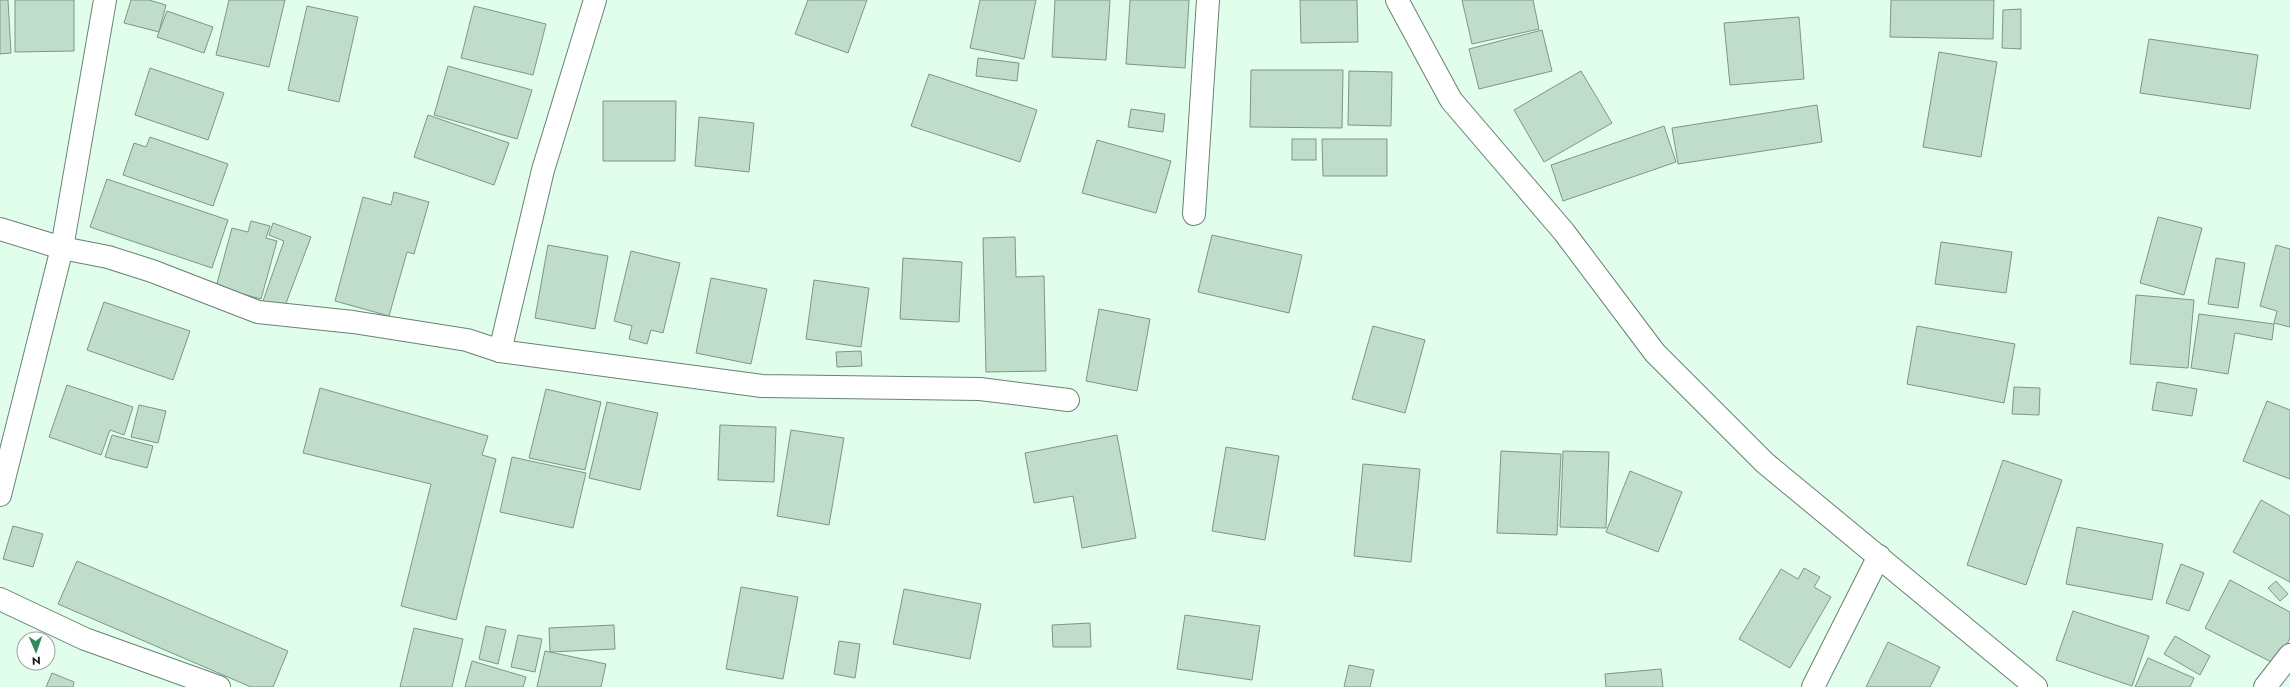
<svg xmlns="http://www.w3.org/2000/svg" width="2290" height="687" font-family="Jost,sans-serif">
	<rect width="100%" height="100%" fill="#e1fdec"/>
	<g fill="#c0dccb" stroke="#7c9787">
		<polygon points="0,0 8,0 11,53 0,54"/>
		<polygon points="15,0 74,0 74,51 15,52"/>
		<polygon points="131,0 149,0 166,5 159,32 124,23"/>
		<polygon points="229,0 285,0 269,67 216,55"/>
		<polygon points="808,0 867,0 848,53 795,34"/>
		<polygon points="980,0 1036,0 1024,59 970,48"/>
		<polygon points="1055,0 1110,0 1106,60 1052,57"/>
		<polygon points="1130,0 1189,0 1185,68 1126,64"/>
		<polygon points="1300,0 1357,0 1358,42 1301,43"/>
		<polygon points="1462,0 1533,0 1539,29 1472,44"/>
		<polygon points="1891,0 1994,0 1993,39 1890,37"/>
		<polygon points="307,6 358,17 339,102 288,90"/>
		<polygon points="474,6 546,24 533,75 461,58"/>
		<polygon points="2021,9 2021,49 2002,48 2003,10"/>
		<polygon points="167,11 213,27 204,53 157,37"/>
		<polygon points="1799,17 1804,79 1730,85 1724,23"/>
		<polygon points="1542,30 1552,71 1479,89 1469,49"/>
		<polygon points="2149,39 2258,55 2250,109 2140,93"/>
		<polygon points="1939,52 1997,62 1981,157 1923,147"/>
		<polygon points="978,58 1019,63 1017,81 976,76"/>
		<polygon points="448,66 532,90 517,139 434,115"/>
		<polygon points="150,68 224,93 208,140 135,115"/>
		<polygon points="1251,70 1343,70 1342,128 1250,127"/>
		<polygon points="1349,71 1392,72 1391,126 1348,125"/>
		<polygon points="1581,71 1612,123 1544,162 1514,110"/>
		<polygon points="929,74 1037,110 1020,162 911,126"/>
		<polygon points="603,101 676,101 675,161 603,161"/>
		<polygon points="1817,105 1822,142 1678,164 1672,128"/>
		<polygon points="1131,109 1165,114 1163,132 1128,127"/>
		<polygon points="428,115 509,143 494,185 414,157"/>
		<polygon points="699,117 754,123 749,172 695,166"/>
		<polygon points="1664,126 1676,162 1563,201 1551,165"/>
		<polygon points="150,137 228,164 213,206 123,175 134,143 146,147"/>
		<rect x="1292" y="139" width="24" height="21"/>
		<polygon points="1322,139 1387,139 1387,176 1323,176"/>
		<polygon points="1097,140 1171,161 1156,213 1082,193"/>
		<polygon points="107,179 228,220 212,268 90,227"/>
		<polygon points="394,192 429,202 414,254 407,252 389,316 335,301 363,197 391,205"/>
		<polygon points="2158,217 2202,228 2184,295 2140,283"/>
		<polygon points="251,221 270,226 266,238 277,241 261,299 216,287 232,228 248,232"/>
		<polygon points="273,223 311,237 283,311 262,304 284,241 269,235"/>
		<polygon points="1212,235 1302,255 1289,313 1198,292"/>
		<polygon points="1015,237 1016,277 1044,276 1046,371 986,372 983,238"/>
		<polygon points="1941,242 2012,252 2006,293 1935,284"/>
		<polygon points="548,245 608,256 595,329 535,318"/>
		<polygon points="2276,245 2290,249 2290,327 2274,323 2277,311 2260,306"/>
		<polygon points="631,251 680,263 663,333 651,330 647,344 629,339 632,326 614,321"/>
		<polygon points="903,258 962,262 959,322 900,319"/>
		<polygon points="2216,258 2245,263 2238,308 2208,304"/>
		<polygon points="711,278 767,289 751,364 696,353"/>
		<polygon points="814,280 869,288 861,347 806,339"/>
		<polygon points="2136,295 2194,300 2188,368 2130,364"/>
		<polygon points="104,302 190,331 173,380 87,350"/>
		<polygon points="1099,309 1150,319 1137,391 1086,381"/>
		<polygon points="2199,314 2274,324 2272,340 2235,333 2228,374 2191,368"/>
		<polygon points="1373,326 1425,340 1405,413 1352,399"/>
		<polygon points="1917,326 2015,344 2004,403 1907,384"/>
		<polygon points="861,351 862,366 837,367 836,352"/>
		<polygon points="2157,382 2197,389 2192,416 2152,410"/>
		<polygon points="67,385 133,407 124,435 110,430 101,455 49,437"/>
		<polygon points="2014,387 2040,388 2039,415 2012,414"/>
		<polygon points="320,388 488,436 482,455 496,459 456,620 401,606 431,484 303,453"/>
		<polygon points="546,389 601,402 585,470 529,458"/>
		<polygon points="2267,401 2290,410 2290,479 2243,461"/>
		<polygon points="607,402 658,413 640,490 589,478"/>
		<polygon points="139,405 166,411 158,443 131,437"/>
		<polygon points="720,425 776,427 774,482 718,480"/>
		<polygon points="791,430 844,438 829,525 777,516"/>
		<polygon points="112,435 153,446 147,468 105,457"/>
		<polygon points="1117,435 1136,538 1082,548 1073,496 1034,503 1025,453"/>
		<polygon points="1226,447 1279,456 1265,540 1212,531"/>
		<polygon points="1501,451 1561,454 1557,535 1497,533"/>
		<polygon points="1563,451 1609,452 1606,528 1560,527"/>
		<polygon points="512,457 586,473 573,528 500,512"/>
		<polygon points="2003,460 2062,480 2026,585 1967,565"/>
		<polygon points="1363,464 1420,469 1411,562 1354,556"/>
		<polygon points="1630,471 1682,492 1658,552 1606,532"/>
		<polygon points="2261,500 2290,516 2290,582 2233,552"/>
		<polygon points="13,526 43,534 33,567 3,559"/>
		<polygon points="2077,527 2163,544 2152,600 2066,584"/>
		<polygon points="77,561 288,651 273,687 251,687 58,604"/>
		<polygon points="2181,564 2204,573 2189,611 2166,603"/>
		<polygon points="1804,568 1820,577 1814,587 1831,597 1790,668 1739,639 1781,569 1798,579"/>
		<polygon points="2230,580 2290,612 2290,638 2277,665 2205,628"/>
		<polygon points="2276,581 2288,594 2280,601 2268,588"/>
		<polygon points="741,587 798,597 783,679 726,669"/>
		<polygon points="904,589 981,604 970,659 893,644"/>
		<polygon points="2073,611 2149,636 2132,686 2056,660"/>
		<polygon points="1185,615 1260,626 1252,680 1177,669"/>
		<polygon points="1090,623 1091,647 1053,647 1052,625"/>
		<polygon points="614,625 615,649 550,652 549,628"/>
		<polygon points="486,626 506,630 498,664 479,659"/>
		<polygon points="414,628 463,639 452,687 400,687"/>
		<polygon points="518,635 542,639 535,672 511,667"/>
		<polygon points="2175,636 2210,656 2200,675 2164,654"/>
		<polygon points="839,641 860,644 855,678 834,674"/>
		<polygon points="1888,642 1940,667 1930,687 1866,687"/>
		<polygon points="545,651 606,664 601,687 537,687"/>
		<polygon points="2148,658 2194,678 2190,687 2135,687"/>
		<polygon points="472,661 526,677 523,687 465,687"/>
		<polygon points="1349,665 1374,670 1370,687 1344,687"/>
		<polygon points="1661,669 1663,687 1606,687 1605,674"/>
		<polygon points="52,673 74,682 73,687 46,687"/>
	</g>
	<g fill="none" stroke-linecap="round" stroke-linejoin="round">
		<g stroke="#688273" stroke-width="24">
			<g id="street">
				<polyline points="1397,0 1451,100 1564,232 1655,353 1765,463 2036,687"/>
				<polyline points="1194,214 1208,0"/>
				<polyline points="0,229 62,248 108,257 152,271 258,312 353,322 467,340 500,351 762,386 980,389 1068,400"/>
				<polyline points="500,351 543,170 595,0"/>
				<polyline points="0,495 62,248 105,0"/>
				<polyline points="0,599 85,639 219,687"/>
				<polyline points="1813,687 1879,556"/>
				<polyline points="2265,687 2290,655"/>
			</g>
		</g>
		<use href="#street" stroke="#fff" stroke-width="22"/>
	</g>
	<g transform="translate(36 651) rotate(178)"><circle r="19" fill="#ffffff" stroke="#9ea3a0"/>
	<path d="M0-3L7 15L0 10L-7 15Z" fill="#308a60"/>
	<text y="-6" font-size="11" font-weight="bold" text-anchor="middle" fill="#0d1812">N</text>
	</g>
</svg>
